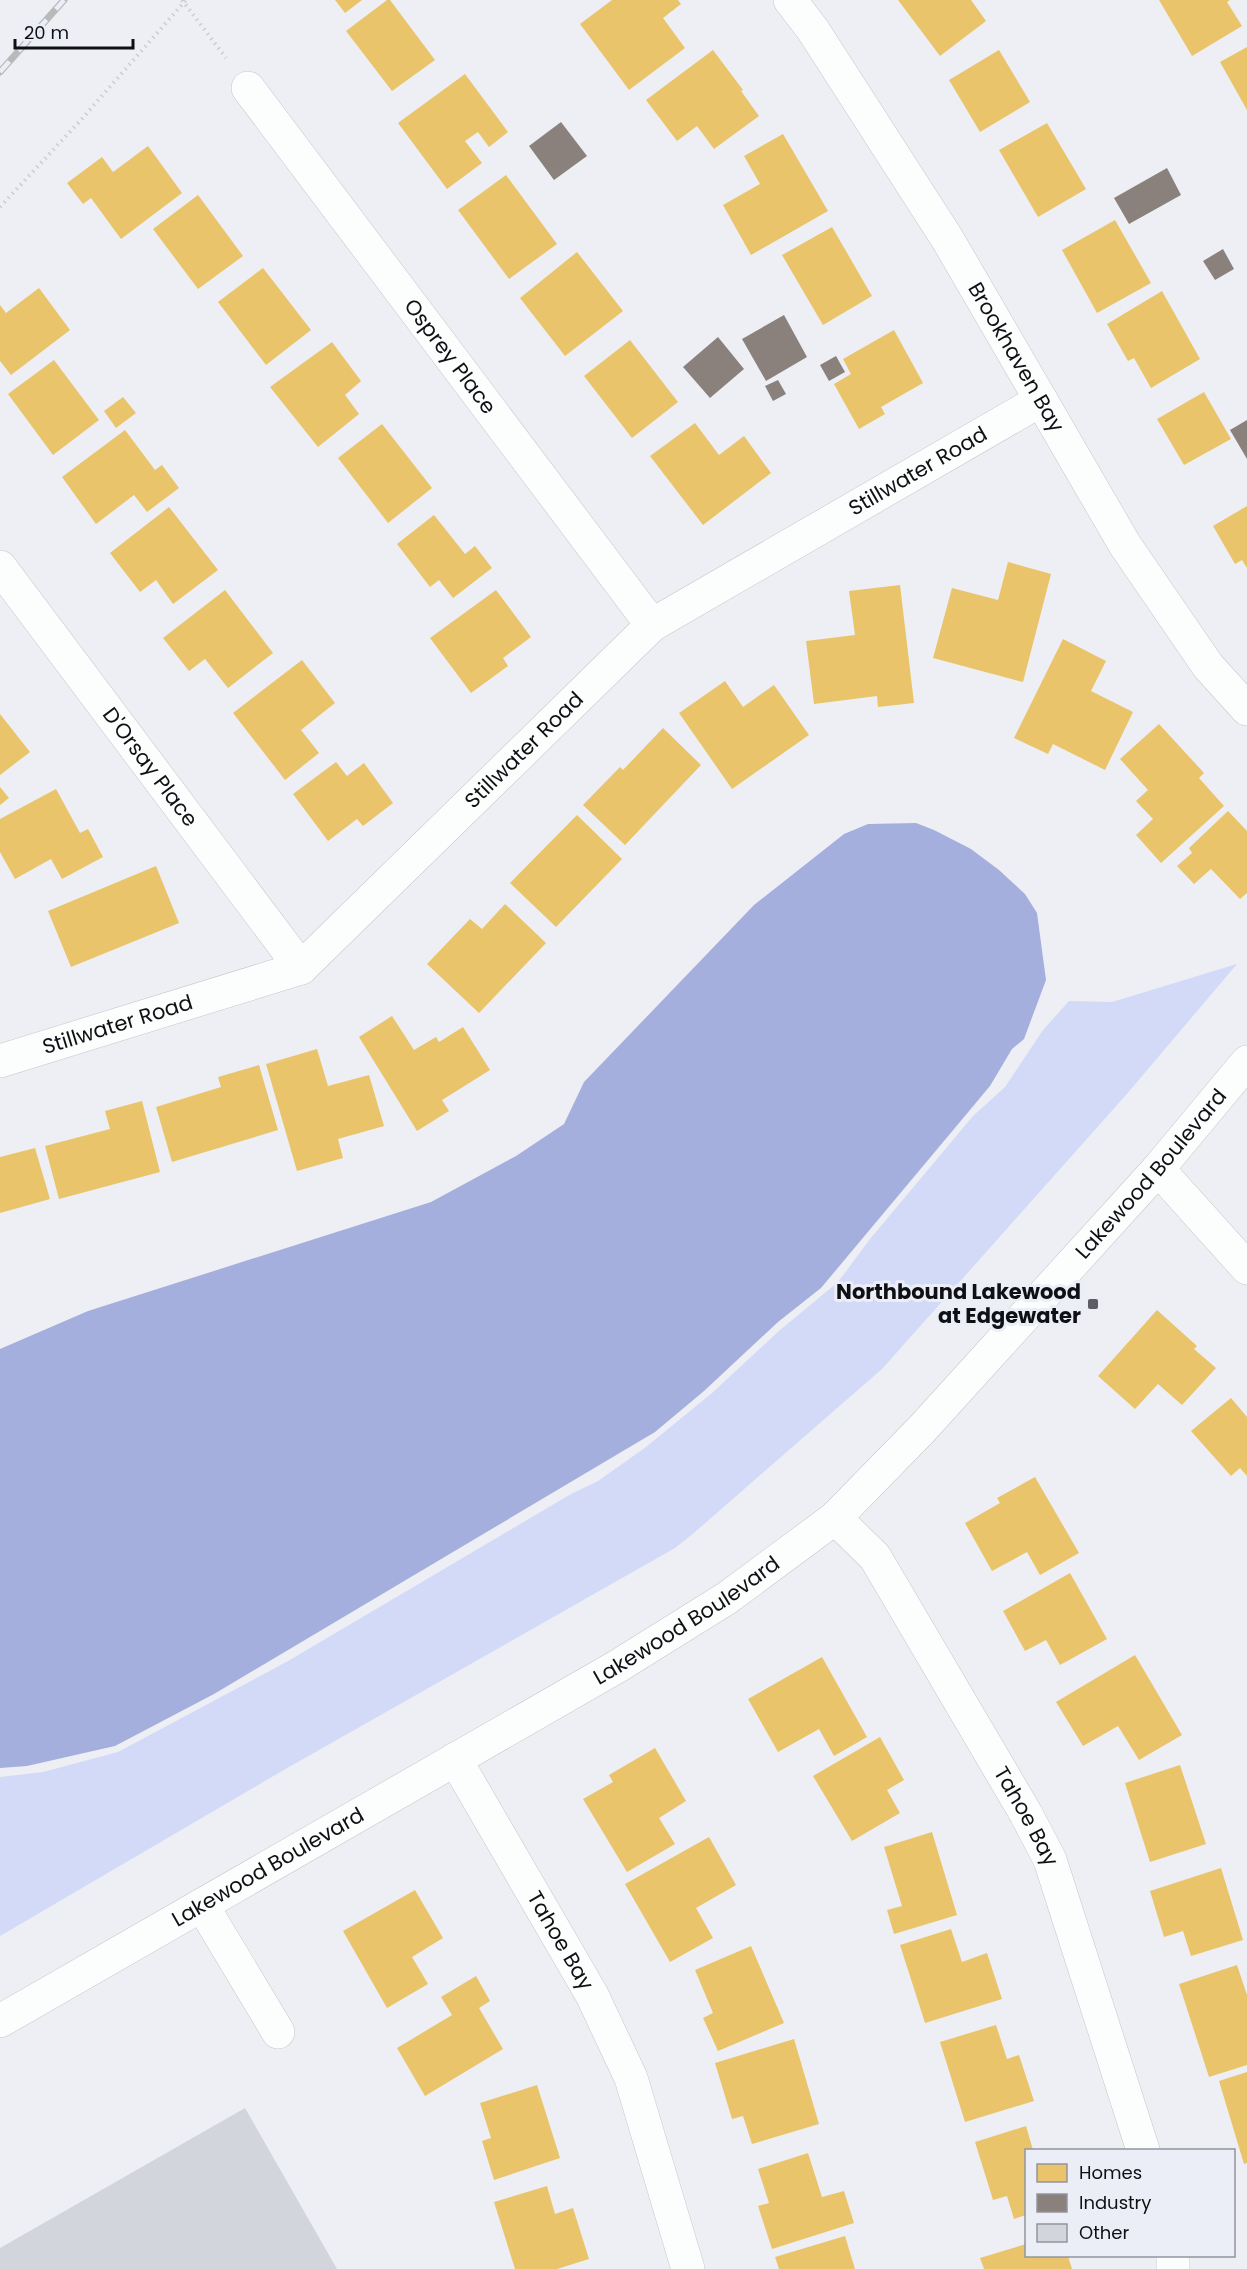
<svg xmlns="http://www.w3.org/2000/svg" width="1247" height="2269" font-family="Poppins,sans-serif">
	<rect width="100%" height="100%" fill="#eeeff4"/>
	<polygon fill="#d2daf8" points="1237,964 1126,1095 882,1369 695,1532 675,1548 282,1771 0,1936 0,1777 43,1772 118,1752 288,1661 571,1494 598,1481 646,1447 712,1393 780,1330 838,1282 870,1239 973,1116 1005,1087 1043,1030 1069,1001 1112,1002"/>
	<polygon fill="#a5afde" points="916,823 934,830 971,849 999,870 1025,894 1037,913 1046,980 1024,1039 1012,1049 990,1086 821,1288 778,1322 704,1391 655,1432 214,1694 115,1746 27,1766 0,1768 0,1349 88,1311 431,1202 516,1156 564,1124 584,1082 754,905 844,834 868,824"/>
	<g fill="#e9c46a">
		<polygon points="335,0 362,0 345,13"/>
		<polygon points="387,0 390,0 435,60 392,91 346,31"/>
		<polygon points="612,0 678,0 681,4 663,18 685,48 629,90 580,24"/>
		<polygon points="898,0 971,0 986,21 940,56"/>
		<polygon points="1159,0 1230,0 1227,2 1242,26 1192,56"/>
		<polygon points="1247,47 1247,110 1220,62"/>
		<polygon points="713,50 743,90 741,91 759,116 714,149 697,126 677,141 646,100"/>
		<polygon points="999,50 1030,102 980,132 949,80"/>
		<polygon points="465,74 508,132 489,147 478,132 465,141 482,163 447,189 398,123"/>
		<polygon points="1047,123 1086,189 1038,217 999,150"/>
		<polygon points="783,134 828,211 751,255 723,205 760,184 744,156"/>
		<polygon points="148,146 182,193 121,239 91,198 83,204 67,183 102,157 113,172"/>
		<polygon points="506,175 557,244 509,279 458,210"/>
		<polygon points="198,195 243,256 198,289 153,229"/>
		<polygon points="1115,220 1151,283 1097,313 1062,250"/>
		<polygon points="832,227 872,296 823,325 782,255"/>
		<polygon points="577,252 623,311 565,356 520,298"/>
		<polygon points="263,268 311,330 266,365 218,302"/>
		<polygon points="39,288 70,330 11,375 0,361 0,305 6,313"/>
		<polygon points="1162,291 1200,359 1151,388 1134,358 1128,361 1107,324"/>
		<polygon points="894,330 923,383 881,407 885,414 859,429 834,384 851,374 843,359"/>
		<polygon points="630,340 678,402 632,438 584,376"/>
		<polygon points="332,342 361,381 345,395 359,414 318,447 270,387"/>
		<polygon points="54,360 99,420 53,455 8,394"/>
		<polygon points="1204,392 1231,439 1184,465 1157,419"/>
		<polygon points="123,397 136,413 116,428 104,411"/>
		<polygon points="695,423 719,455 744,436 771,473 703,525 650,456"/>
		<polygon points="382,424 432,488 388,523 338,458"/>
		<polygon points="125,430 155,470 162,465 179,488 147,512 134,495 96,524 62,477"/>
		<polygon points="1247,506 1247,568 1242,560 1235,564 1213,526"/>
		<polygon points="169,507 218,570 173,604 156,580 140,592 110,553"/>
		<polygon points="434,515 465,554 475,546 492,568 453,598 439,580 430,587 397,544"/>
		<polygon points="1008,562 1051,574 1023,682 933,658 952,588 998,600"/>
		<polygon points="900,585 914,703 878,707 877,696 814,704 806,641 855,635 849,591"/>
		<polygon points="225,590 273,653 228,688 205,659 189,671 163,638"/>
		<polygon points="496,590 531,637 503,658 508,666 471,693 430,638"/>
		<polygon points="1063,639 1106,661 1091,691 1133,712 1105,770 1053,744 1048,754 1014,738"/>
		<polygon points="302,660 335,703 301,730 319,753 285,780 233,713"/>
		<polygon points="725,681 743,707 774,685 809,735 732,789 679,713"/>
		<polygon points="0,714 30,752 0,775"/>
		<polygon points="1159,724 1204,773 1199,778 1224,806 1161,863 1136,835 1153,819 1136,801 1148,790 1120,759"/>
		<polygon points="663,728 701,765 625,845 583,805 620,767 623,770"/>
		<polygon points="336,762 347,776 364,763 393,803 363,826 357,819 328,841 293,794"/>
		<polygon points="0,787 9,798 0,805"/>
		<polygon points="56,789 80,833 88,829 103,857 62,879 51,859 15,879 0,852 0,819"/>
		<polygon points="1228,811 1247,831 1247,893 1240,899 1211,869 1194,884 1177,866 1192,853 1189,848"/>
		<polygon points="577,815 622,859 556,927 510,883"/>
		<polygon points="156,866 179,923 71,967 48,911"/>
		<polygon points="505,904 546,943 479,1013 427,964 470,919 482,929"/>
		<polygon points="392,1016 414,1050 436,1037 439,1042 463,1027 490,1070 442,1100 449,1111 417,1131 359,1037"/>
		<polygon points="317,1049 328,1086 369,1075 384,1126 338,1139 343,1158 297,1171 266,1064"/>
		<polygon points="259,1065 278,1130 172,1162 156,1107 221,1087 218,1077"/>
		<polygon points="142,1101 160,1172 59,1199 45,1146 110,1129 105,1111"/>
		<polygon points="35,1148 50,1199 0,1213 0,1157"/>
		<polygon points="1157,1310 1197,1346 1194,1349 1216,1368 1182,1405 1158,1384 1135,1409 1098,1376"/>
		<polygon points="1231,1398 1247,1417 1247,1476 1240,1468 1231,1476 1191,1431"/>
		<polygon points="1035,1477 1079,1553 1040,1575 1027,1552 992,1571 965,1523 1000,1503 997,1498"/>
		<polygon points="1070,1573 1107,1639 1060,1665 1046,1640 1025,1651 1003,1611"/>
		<polygon points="1135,1655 1182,1735 1139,1760 1118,1726 1083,1746 1056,1702"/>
		<polygon points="822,1657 867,1737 834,1756 819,1729 778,1752 748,1699"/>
		<polygon points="880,1737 904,1780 887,1790 900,1813 852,1841 813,1776"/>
		<polygon points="655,1748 686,1801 659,1818 675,1844 627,1872 583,1799 613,1782 609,1775"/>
		<polygon points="1180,1765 1206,1844 1150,1862 1125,1783"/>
		<polygon points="932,1832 957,1915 894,1934 887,1910 902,1906 884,1847"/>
		<polygon points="709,1837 736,1885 696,1908 713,1938 670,1962 625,1884"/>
		<polygon points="1221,1868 1243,1940 1191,1956 1183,1931 1164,1937 1150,1891"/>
		<polygon points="415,1890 443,1938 412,1957 428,1984 387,2008 343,1931"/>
		<polygon points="951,1929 962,1962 987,1953 1002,1999 925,2023 900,1945"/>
		<polygon points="751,1946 784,2023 718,2051 703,2018 713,2013 695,1970"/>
		<polygon points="1237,1965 1247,1995 1247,2065 1209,2077 1179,1984"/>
		<polygon points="476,1976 490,2001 479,2008 503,2049 425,2096 397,2048 452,2015 441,1997"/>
		<polygon points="996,2025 1007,2059 1019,2055 1034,2101 965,2122 940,2042"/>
		<polygon points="794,2039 819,2124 752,2144 743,2116 732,2119 715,2063"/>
		<polygon points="1247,2072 1247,2163 1244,2164 1219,2081"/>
		<polygon points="537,2085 560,2158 494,2180 482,2141 491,2138 480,2103"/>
		<polygon points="1026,2126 1033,2150 1026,2150 1026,2215 1014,2219 1007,2196 993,2200 975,2142"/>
		<polygon points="808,2153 822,2197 844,2191 854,2223 772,2249 758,2206 769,2203 758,2169"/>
		<polygon points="547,2186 555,2214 573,2208 589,2259 557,2269 515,2269 494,2202"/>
		<polygon points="845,2236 855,2269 779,2269 775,2257"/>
		<polygon points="1026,2244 1026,2256 1068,2256 1072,2269 984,2269 980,2258"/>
	</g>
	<g fill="#8a817c">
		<polygon points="561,122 587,156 554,180 529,146"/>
		<polygon points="1167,168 1181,195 1129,224 1114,198"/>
		<polygon points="1223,249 1234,269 1215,280 1203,261"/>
		<polygon points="784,315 807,357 766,381 742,339"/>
		<polygon points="718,337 744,369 710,398 683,367"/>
		<polygon points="836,356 845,372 829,381 820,365"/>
		<polygon points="778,380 786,394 773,401 765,386"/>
		<polygon points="1247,420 1247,459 1230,430"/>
	</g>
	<polygon fill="#d3d5dc" points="245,2108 337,2269 0,2269 0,2248"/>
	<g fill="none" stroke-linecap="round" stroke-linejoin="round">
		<g stroke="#c6c6ca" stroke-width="34">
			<g id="minor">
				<path id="s1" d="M790,0l23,30 135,210 177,305 83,121 39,43"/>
				<path id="s2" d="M248,88l404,537"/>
				<path id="s3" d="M0,567l301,401"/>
				<path id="s4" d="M0,1061l301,-93 351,-343 389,-225"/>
				<polyline points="1158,1169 1247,1268"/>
				<path id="s5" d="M835,1518l40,39 151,257 24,46 93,290"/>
				<path id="s6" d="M455,1759l137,236 39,83 57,191"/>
				<polyline points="202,1905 278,2032"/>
				<path id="s7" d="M0,2021l618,-355 109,-68 108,-80 87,-89 236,-260 89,-107"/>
				<polyline points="1173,2256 1173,2269"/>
			</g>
		</g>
		<g stroke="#cccdce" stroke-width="4" stroke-dasharray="1.5 4.5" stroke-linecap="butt">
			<polyline points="182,0 226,58"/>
			<polyline points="0,207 80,121 186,0"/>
		</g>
		<use href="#minor" stroke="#fcfdfd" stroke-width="33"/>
		<g stroke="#b8b9b9" stroke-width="7">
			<polyline id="rail" points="0,72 64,0"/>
		</g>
		<use href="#rail" stroke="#ebeef7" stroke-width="4.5" stroke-dasharray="14" stroke-linecap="butt"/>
	</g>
	<rect fill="#5d5e62" stroke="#ebeef7" stroke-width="2" x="1087" y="1298" width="12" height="12" rx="3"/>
	<g text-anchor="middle" stroke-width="6" stroke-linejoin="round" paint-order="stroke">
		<g font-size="21" fill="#0f1013" stroke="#ebeef7">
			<text dy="7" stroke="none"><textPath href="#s2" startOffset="336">Osprey Place</textPath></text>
			<text dy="7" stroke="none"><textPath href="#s1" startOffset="423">Brookhaven Bay</textPath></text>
			<text dy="7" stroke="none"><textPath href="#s4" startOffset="1113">Stillwater Road</textPath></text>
			<text dy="7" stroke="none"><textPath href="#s4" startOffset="627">Stillwater Road</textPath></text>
			<text dy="7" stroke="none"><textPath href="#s3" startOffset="250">D'Orsay Place</textPath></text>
			<text dy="7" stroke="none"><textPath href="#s4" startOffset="123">Stillwater Road</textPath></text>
			<text dy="7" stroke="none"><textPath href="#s7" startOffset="1443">Lakewood Boulevard</textPath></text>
			<text dy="7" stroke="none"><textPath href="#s7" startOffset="795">Lakewood Boulevard</textPath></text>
			<text dy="7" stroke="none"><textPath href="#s5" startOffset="356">Tahoe Bay</textPath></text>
			<text dy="7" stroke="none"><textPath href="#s7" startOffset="309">Lakewood Boulevard</textPath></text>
			<text dy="7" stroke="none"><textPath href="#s6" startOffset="210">Tahoe Bay</textPath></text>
		</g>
		<g font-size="21" font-weight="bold" fill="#0f1013" stroke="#ebeef7" text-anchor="end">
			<text x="1081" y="1299">Northbound Lakewood<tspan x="1081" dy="24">at Edgewater</tspan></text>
		</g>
	</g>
	<rect x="1025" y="2149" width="210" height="108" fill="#ebeef7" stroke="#93959c" stroke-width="1.5"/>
	<rect x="1037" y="2164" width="30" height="18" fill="#e9c46a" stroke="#93959c" stroke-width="1.5"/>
	<text x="1079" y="2179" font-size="18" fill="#0f1013">Homes</text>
	<rect x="1037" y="2194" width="30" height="18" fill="#8a817c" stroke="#93959c" stroke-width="1.5"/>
	<text x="1079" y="2209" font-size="18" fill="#0f1013">Industry</text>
	<rect x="1037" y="2224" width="30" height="18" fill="#d3d5dc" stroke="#93959c" stroke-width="1.5"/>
	<text x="1079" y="2239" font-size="18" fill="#0f1013">Other</text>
	<path d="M15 39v9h118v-9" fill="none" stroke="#0f1013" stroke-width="3"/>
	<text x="24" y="39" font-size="18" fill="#0f1013" stroke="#ebeef7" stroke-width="4.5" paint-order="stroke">20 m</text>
</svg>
